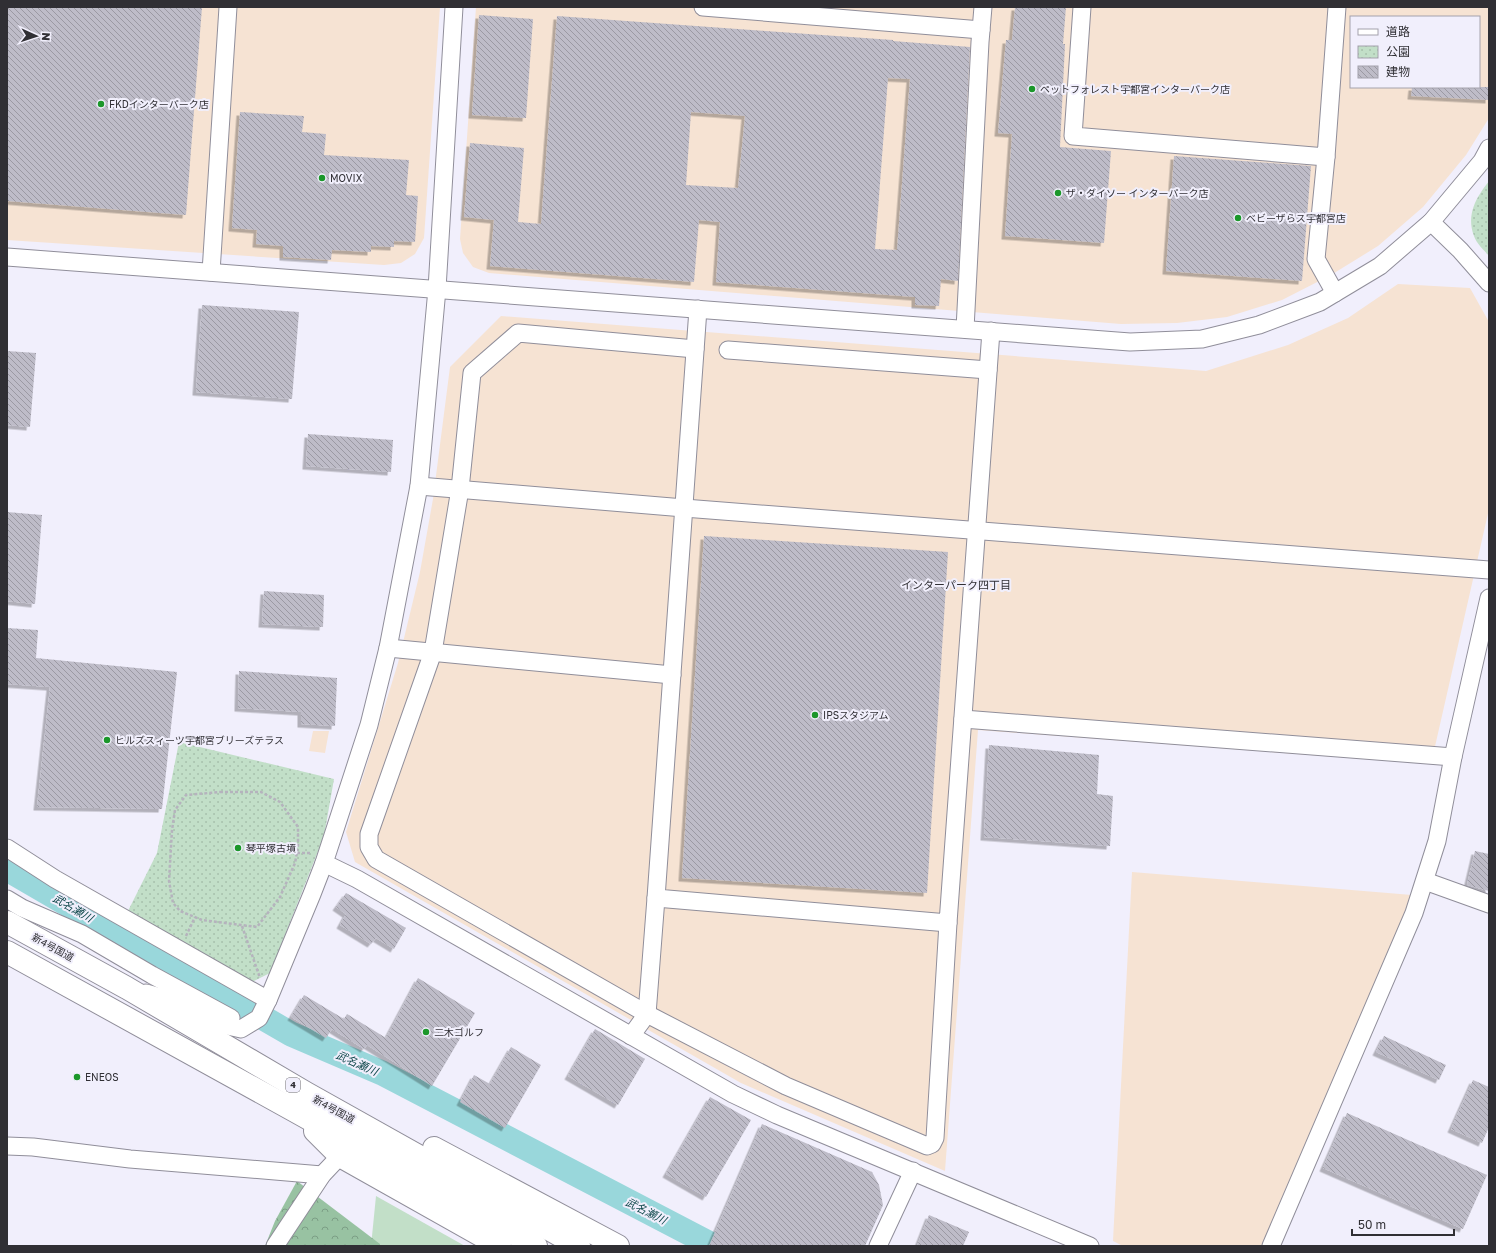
<svg xmlns="http://www.w3.org/2000/svg" width="1496" height="1253" font-family="'Golos Text','Noto Sans JP',sans-serif">
	<defs>
		<pattern id="forest-crowns" width="20" height="18" patternUnits="userSpaceOnUse"><rect width="20" height="18" fill="#98c2a2"/><path d="M2 6a3 3 0 1 1 6 0M12 15a3 3 0 1 1 6 0" fill="none" stroke="#7c9e85"/></pattern>
		<pattern id="park-dots" width="8" height="8" patternUnits="userSpaceOnUse"><rect width="8" height="8" fill="#c2dfc8"/><path d="M2 2h.1M6 6h.1" fill="none" stroke="#a7c0ac" stroke-width="1.8" stroke-linecap="round"/></pattern>
		<pattern id="building-back-hatch" width="6" height="6" patternUnits="userSpaceOnUse"><rect width="6" height="6" fill="#bebcc8"/><path d="M-1 5l2 2M0 0l6 6M5-1l2 2" fill="none" stroke="#9b99a3"/></pattern>
		<filter id="shadow"><feDropShadow dx="-3.5" dy="3.5" stdDeviation="0" flood-color="#0004"/></filter>
	</defs>
	<rect width="100%" height="100%" fill="#f1effc"/>
	<g fill="#f6e3d3" fill-rule="evenodd">
		<polygon points="7,7 440,7 424,238 415,254 401,263 384,265 7,240"/>
		<path d="M476,7h1013v111l-23,37 -43,52 -45,39 -47,29 -49,25 -55,17 -50,6 -56,1 -632,-51 -16,-6 -10,-14 -3,-14zM1351,17h128v70h-128z"/>
		<polygon points="1398,284 1470,288 1489,322 1489,509 1431,764 978,730 945,1171 741,1083 355,862 346,832 398,663 420,572 433,499 450,367 501,316 1206,371 1288,345 1348,318"/>
		<polygon points="313,731 329,731 325,753 309,751"/>
		<polygon points="1132,872 1412,895 1266,1246 1123,1246 1113,1241"/>
	</g>
	<polygon fill="#c2dfc8" points="376,1196 465,1246 371,1246"/>
	<polygon fill="url(#forest-crowns)" points="297,1181 380,1244 380,1246 265,1246 275,1221"/>
	<g fill="url(#park-dots)">
		<path d="M1489,181v75c-5,-6 -13,-13 -15,-20 -8,-22 2,-38 15,-55z"/>
		<polygon points="179,742 334,779 324,836 270,973 252,982 128,911 157,853"/>
	</g>
	<g fill="none" stroke-linecap="round" stroke-linejoin="round">
		<polyline stroke="#99d7db" stroke-width="25" points="7,869 291,1034 382,1073 714,1246"/>
	</g>
	<g fill="url(#building-back-hatch)" fill-rule="evenodd" filter="url(#shadow)">
		<polygon points="7,7 202,7 186,215 7,201"/>
		<polygon points="1015,7 1066,7 1063,44 1065,44 1060,147 1111,151 1104,243 1005,236 1012,134 998,133 1006,40 1012,40"/>
		<polygon points="479,15 533,19 526,118 472,115"/>
		<path d="M557,16l336,24v1l77,6 -12,234 -17,-2 -2,27 -24,-1v-8l-199,-15 4,-60 -21,-2 -5,62 -204,-16 4,-46 -30,-3 6,-74 54,5 -6,74 23,2zM888,78l22,1 -13,171 -22,-1zM691,112l54,4 -7,72 -52,-3z"/>
		<polygon points="1412,87 1489,87 1489,100 1411,96"/>
		<polygon points="240,112 304,116 302,132 326,134 324,155 409,160 406,195 418,196 415,242 394,241 394,247 371,246 371,252 332,250 331,260 283,257 283,246 256,244 257,230 232,228"/>
		<polygon points="1174,156 1311,166 1302,281 1166,271"/>
		<polygon points="202,305 299,312 292,399 196,392"/>
		<polygon points="7,351 36,353 30,427 7,425"/>
		<polygon points="308,434 393,440 391,472 306,466"/>
		<polygon points="7,512 42,515 35,604 7,601"/>
		<polygon points="704,536 948,552 927,893 682,878"/>
		<polygon points="264,591 324,595 323,627 262,624"/>
		<polygon points="7,628 38,630 36,658 177,672 162,809 37,807 50,687 7,684"/>
		<polygon points="239,671 337,678 335,726 301,724 301,712 238,708"/>
		<polygon points="989,745 1099,755 1097,794 1113,796 1110,846 984,837"/>
		<polygon points="1475,851 1489,854 1489,891 1467,885"/>
		<polygon points="346,893 406,928 394,949 376,938 371,944 340,925 346,914 336,907"/>
		<polygon points="418,978 475,1013 432,1086 367,1045 364,1049 332,1029 326,1038 291,1017 304,995 344,1019 347,1014 386,1038"/>
		<polygon points="595,1029 645,1059 618,1105 568,1076"/>
		<polygon points="1384,1036 1446,1065 1439,1080 1376,1052"/>
		<polygon points="511,1047 541,1065 505,1128 460,1102 474,1075 490,1084"/>
		<polygon points="1473,1080 1489,1087 1489,1127 1482,1143 1451,1129"/>
		<polygon points="710,1097 751,1120 706,1197 666,1174"/>
		<polygon points="1347,1113 1487,1175 1463,1229 1323,1168"/>
		<polygon points="762,1124 872,1172 879,1185 883,1205 865,1246 709,1246"/>
		<polygon points="929,1215 969,1232 963,1246 917,1246"/>
	</g>
	<g fill="none" stroke-linecap="round" stroke-linejoin="round">
		<g stroke="#908e9a" stroke-width="19">
			<g id="minor">
				<polyline points="454,7 437,289 419,486 388,648 369,725 324,863 357,879 733,1094 777,1115 1090,1246"/>
				<polyline points="703,7 981,30"/>
				<polyline points="1082,7 1073,136 1326,157 1337,7"/>
				<polyline points="1326,157 1316,259 1335,293"/>
				<polyline points="1431,222 1460,250 1489,283"/>
				<polyline points="7,257 1130,342 1202,339 1259,325 1320,302 1380,266 1431,222 1482,161 1489,148"/>
				<polyline points="211,272 228,7"/>
				<polyline points="698,309 656,898 948,923 991,331"/>
				<polyline points="965,329 980,42 983,7"/>
				<polyline points="695,349 518,333 472,373 460,489 433,652 369,834 369,847 376,859 647,1014 786,1086 927,1146 932,1144 935,1138 948,923"/>
				<polyline points="728,350 988,370"/>
				<polyline points="419,486 684,508 1489,570"/>
				<polyline points="388,648 672,675"/>
				<polyline points="963,719 1453,757"/>
				<polyline points="7,848 55,879 268,1000"/>
				<polyline points="1425,881 1489,904"/>
				<polyline points="7,899 22,908 82,934 152,975 231,1018"/>
				<polyline points="146,993 170,1000 214,1023 241,1029 259,1018 268,1000 312,894 324,863"/>
				<polyline points="631,1036 647,1014 656,898"/>
				<polyline points="7,1146 33,1147 130,1159 322,1175"/>
				<polyline points="275,1246 322,1175 340,1156"/>
				<polyline points="878,1246 913,1171"/>
				<polyline points="1271,1246 1414,913 1437,841 1453,757 1489,598"/>
			</g>
		</g>
		<g stroke="#908e9a" stroke-width="24">
			<g id="highway">
				<polyline points="7,922 127,988 306,1093 579,1246"/>
				<polyline points="7,952 295,1111 536,1246"/>
				<polyline points="315,1131 340,1156 500,1246"/>
				<polyline points="434,1148 618,1246"/>
			</g>
		</g>
		<g stroke="#b5b3bd" stroke-width="2.5" stroke-dasharray="3 2" stroke-linecap="butt">
			<polygon points="220,792 261,792 280,802 298,827 298,847 295,863 280,897 257,927 202,920 180,911 173,903 169,881 172,830 175,810 186,795"/>
			<polyline points="297,853 311,853"/>
			<polyline points="242,926 260,978"/>
			<polyline points="186,936 195,917"/>
		</g>
		<use href="#minor" stroke="#fff" stroke-width="17"/>
		<use href="#highway" stroke="#fff" stroke-width="22"/>
	</g>
	<g fill="#1b972a" stroke="#f1effc" stroke-width="1.5">
		<circle cx="1032" cy="89" r="4"/>
		<circle cx="101" cy="104" r="4"/>
		<circle cx="322" cy="178" r="4"/>
		<circle cx="1058" cy="193" r="4"/>
		<circle cx="1238" cy="218" r="4"/>
		<circle cx="815" cy="715" r="4"/>
		<circle cx="107" cy="740" r="4"/>
		<circle cx="238" cy="848" r="4"/>
		<circle cx="426" cy="1032" r="4"/>
		<circle cx="77" cy="1077" r="4"/>
	</g>
	<g text-anchor="middle" stroke-width="4" stroke-linejoin="round" paint-order="stroke">
		<rect fill="#f1effc" stroke="#6a6970" stroke-width="1" x="286" y="1078" width="14" height="14" rx="3"/>
		<g font-size="9" font-weight="bold" fill="#302f34">
			<text x="293" y="1088">4</text>
		</g>
		<g font-size="10" fill="#302f34" stroke="#f1effc" text-anchor="start">
			<text x="1040" y="93">ペットフォレスト宇都宮インターパーク店</text>
			<text x="109" y="108">FKDインターパーク店</text>
			<text x="330" y="182">MOVIX</text>
			<text x="1066" y="197">ザ・ダイソー インターパーク店</text>
			<text x="1246" y="222">ベビーザらス宇都宮店</text>
			<text x="823" y="719">IPSスタジアム</text>
			<text x="115" y="744">ヒルズスィーツ宇都宮ブリーズテラス</text>
			<text x="246" y="852">琴平塚古墳</text>
			<text x="434" y="1036">二木ゴルフ</text>
			<text x="85" y="1081">ENEOS</text>
		</g>
		<g font-size="10" fill="#302f34" stroke="#f1effc">
			<text transform="translate(53 947) rotate(29)" y="4">新4号国道</text>
			<text transform="translate(334 1109) rotate(29)" y="4">新4号国道</text>
		</g>
		<g font-size="11" fill="#302f34" stroke="#f1effc">
			<text x="956" y="589">インターパーク四丁目</text>
		</g>
		<g font-size="11" font-style="italic" fill="#0f484b" stroke="#f1effc">
			<text transform="translate(73 908) rotate(30)" y="4">武名瀬川</text>
			<text transform="translate(357 1063) rotate(24)" y="4">武名瀬川</text>
			<text transform="translate(646 1211) rotate(27)" y="4">武名瀬川</text>
		</g>
	</g>
	<rect width="1496" height="1253" fill="none" stroke="#302f34" stroke-width="16"/>
	<rect x="1350" y="16" width="130" height="72" fill="#f1effc" stroke="#a4a2ac"/>
	<rect x="1358" y="29" width="20" height="6" fill="#ffffff" stroke="#a4a2ac"/>
	<text x="1386" y="36" font-size="12" fill="#302f34">道路</text>
	<rect x="1358" y="46" width="20" height="12" fill="url(#park-dots)" stroke="#a4a2ac"/>
	<text x="1386" y="56" font-size="12" fill="#302f34">公園</text>
	<rect x="1358" y="66" width="20" height="12" fill="url(#building-back-hatch)" stroke="#a4a2ac"/>
	<text x="1386" y="76" font-size="12" fill="#302f34">建物</text>
	<g transform="translate(36 36) rotate(93)" stroke="#f1effc" stroke-width="3" paint-order="stroke">
	<path d="M0-3L7 15L0 10L-7 15Z" fill="#302f34"/>
	<text y="-6" font-size="11" font-weight="bold" text-anchor="middle" fill="#302f34">N</text>
	</g>
	<path d="M1352 1229v6h102v-6" fill="none" stroke="#302f34" stroke-width="2"/>
	<text x="1358" y="1229" font-size="12" fill="#302f34" stroke="#f1effc" stroke-width="3" paint-order="stroke">50 m</text>
</svg>
